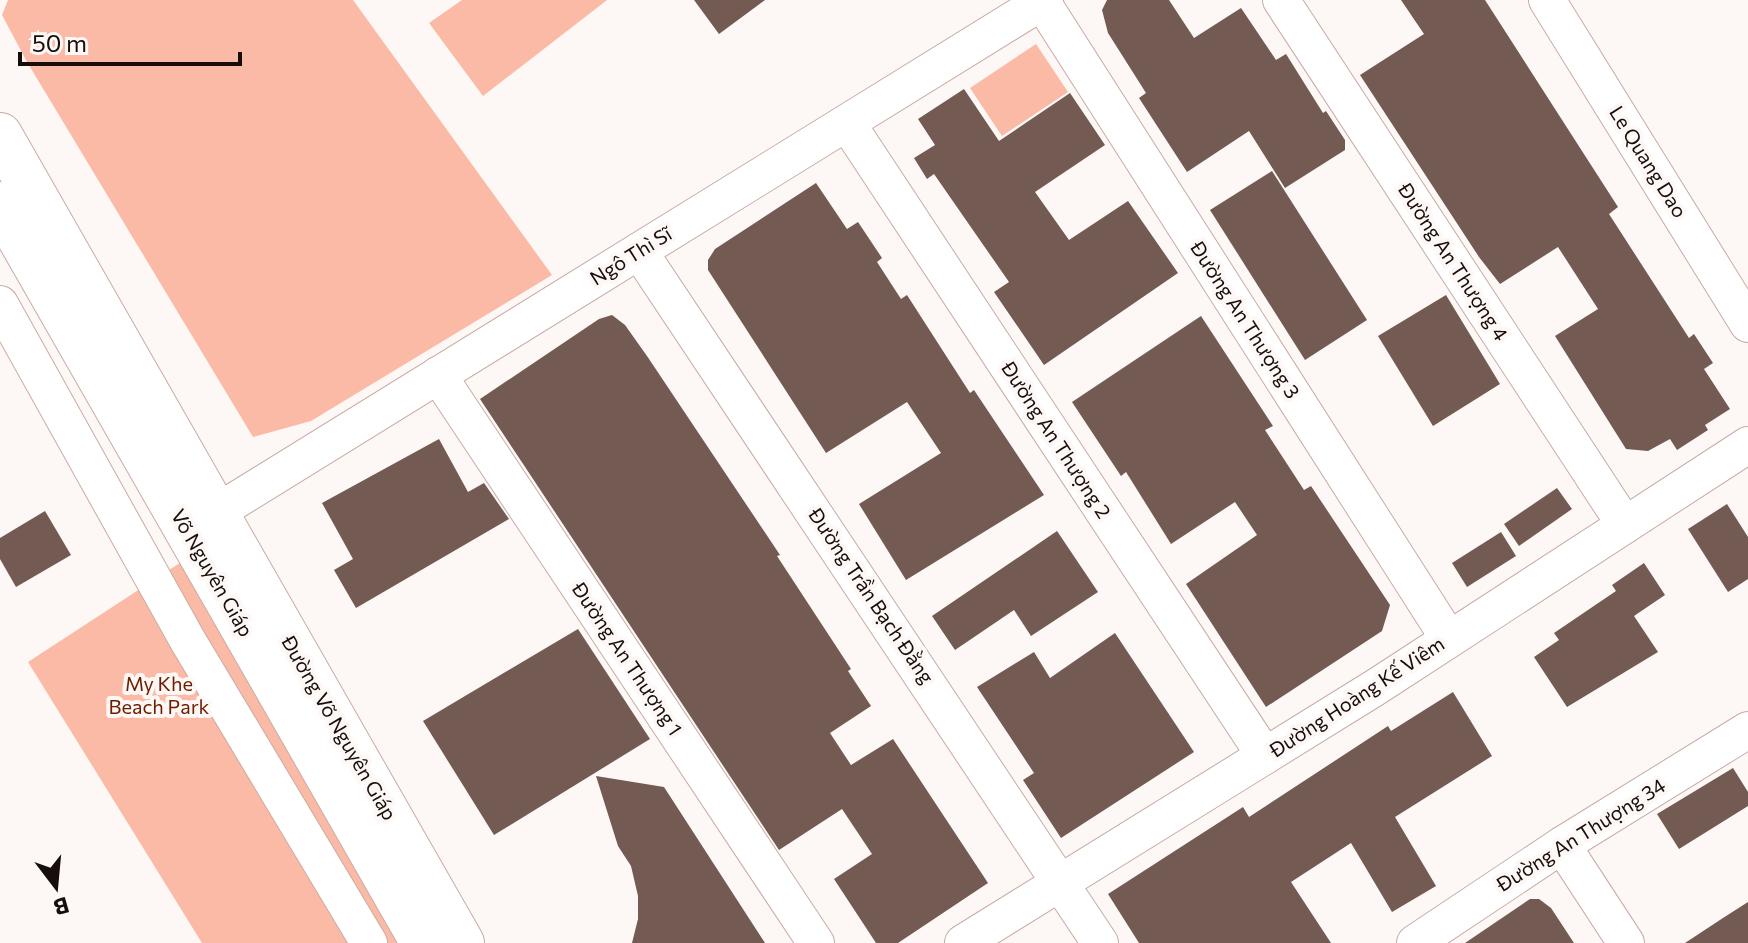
<svg xmlns="http://www.w3.org/2000/svg" width="1748" height="943" font-family="Commissioner,sans-serif">
	<rect width="100%" height="100%" fill="#fdf7f5"/>
	<g fill="#fbbaa5">
		<polygon points="8,0 353,0 552,275 311,421 253,437 27,62 2,15"/>
		<polygon points="462,0 607,0 483,96 429,23"/>
		<polygon points="1036,44 1068,92 1002,136 970,88"/>
		<polygon points="189,557 413,943 202,943 28,662"/>
	</g>
	<g fill="#735a52">
		<polygon points="694,0 765,0 719,34"/>
		<polygon points="1107,0 1169,0 1194,38 1241,8 1276,60 1286,54 1323,113 1326,111 1345,140 1345,150 1285,188 1249,131 1187,172 1139,98 1146,93 1108,33 1102,10"/>
		<polygon points="1401,0 1485,0 1618,207 1609,214 1689,338 1694,334 1713,363 1704,369 1730,409 1705,425 1708,430 1677,450 1670,439 1648,451 1626,449 1555,336 1598,309 1558,247 1500,284 1479,257 1360,75 1424,34"/>
		<polygon points="964,89 999,141 1070,93 1105,145 1035,192 1069,240 1128,201 1178,273 1044,365 994,292 1009,282 934,174 927,179 914,158 935,145 918,119"/>
		<polygon points="1272,171 1367,320 1305,360 1210,210"/>
		<polygon points="816,183 847,229 858,222 882,258 877,262 901,299 907,295 970,393 974,390 1044,495 906,580 859,504 941,453 907,402 826,453 708,270 708,260 715,249"/>
		<polygon points="1446,295 1500,384 1433,426 1378,336"/>
		<polygon points="612,315 625,325 647,356 780,555 777,556 851,669 848,671 871,706 830,733 851,765 893,739 988,883 898,943 876,943 834,879 872,854 842,809 779,850 480,399 599,319"/>
		<polygon points="1201,316 1273,426 1265,430 1304,490 1311,486 1390,605 1382,631 1266,707 1186,584 1257,535 1235,502 1171,544 1126,472 1121,476 1072,402"/>
		<polygon points="439,439 468,492 484,483 509,519 356,608 334,570 353,559 322,503"/>
		<polygon points="1557,488 1572,509 1519,546 1504,524"/>
		<polygon points="1727,504 1748,537 1748,579 1728,592 1688,529"/>
		<polygon points="45,511 71,555 16,587 0,559 0,538"/>
		<polygon points="1057,531 1098,592 1031,636 1014,610 955,650 932,616"/>
		<polygon points="1501,532 1516,556 1467,587 1452,563"/>
		<polygon points="1644,563 1665,595 1634,616 1658,652 1567,707 1534,657 1559,640 1554,633 1616,591 1612,585"/>
		<polygon points="578,629 650,739 494,835 423,721"/>
		<polygon points="1115,633 1194,752 1061,838 1023,780 1034,773 977,687 1034,652 1050,678"/>
		<polygon points="1453,692 1492,756 1395,817 1436,886 1392,912 1351,843 1291,882 1331,943 1139,943 1108,894 1243,807 1249,817 1388,726 1391,731"/>
		<polygon points="1733,768 1748,792 1748,806 1679,849 1657,814"/>
		<polygon points="596,776 664,787 765,943 632,943 638,919 638,896 631,866 618,846"/>
		<polygon points="1530,899 1539,899 1551,908 1574,943 1465,943"/>
		<polygon points="1748,902 1748,943 1685,943 1723,918"/>
	</g>
	<g fill="none" stroke-linecap="round" stroke-linejoin="round">
		<g stroke="#c8aca3" stroke-width="38">
			<g id="minor">
				<polyline points="1281,0 1625,525"/>
				<polyline points="1547,0 1748,324"/>
				<polyline points="1042,2 1449,639"/>
				<polyline points="847,123 1265,756"/>
				<polyline points="639,251 1100,943"/>
				<polyline points="0,304 188,641 369,943"/>
				<polyline points="438,375 816,943"/>
				<polyline points="217,512 1045,0"/>
				<polyline points="1562,845 1626,943"/>
				<polyline points="963,943 1376,687 1748,445"/>
				<polyline points="1415,943 1562,845 1748,730"/>
			</g>
		</g>
		<g stroke="#c8aca3" stroke-width="46">
			<g id="major">
				<polyline points="0,135 462,943"/>
				<polyline points="0,204 423,943"/>
			</g>
		</g>
		<use href="#minor" stroke="#fff" stroke-width="36"/>
		<use href="#major" stroke="#fff" stroke-width="44"/>
	</g>
	<g text-anchor="middle" stroke-width="8" stroke-linejoin="round" paint-order="stroke">
		<g font-size="20" fill="#170e0b" stroke="#fdf7f5">
			<text transform="translate(1648 162) rotate(58)" y="7">Le Quang Dao</text>
			<text transform="translate(631 256) rotate(-32)" y="7">Ngô Thì Sĩ</text>
			<text transform="translate(1453 262) rotate(57)" y="7">Đường An Thượng 4</text>
			<text transform="translate(1245 320) rotate(57)" y="7">Đường An Thượng 3</text>
			<text transform="translate(1056 440) rotate(57)" y="7">Đường An Thượng 2</text>
			<text transform="translate(212 573) rotate(60)" y="7">Võ Nguyên Giáp</text>
			<text transform="translate(871 596) rotate(56)" y="7">Đường Trần Bạch Đằng</text>
			<text transform="translate(627 659) rotate(56)" y="7">Đường An Thượng 1</text>
			<text transform="translate(1357 697) rotate(-33)" y="7">Đường Hoàng Kế Viêm</text>
			<text transform="translate(339 728) rotate(60)" y="7">Đường Võ Nguyên Giáp</text>
			<text transform="translate(1581 835) rotate(-32)" y="7">Đường An Thượng 34</text>
		</g>
		<g font-size="20" fill="#6d1e00" stroke="#fdf7f5">
			<text x="159" y="691">My Khe<tspan x="159" dy="23">Beach Park</tspan></text>
		</g>
	</g>
	<g transform="translate(56 887) rotate(164)" stroke="#fdf7f5" stroke-width="6" paint-order="stroke">
	<path d="M0-6L14 30L0 20L-14 30Z" fill="#170e0b"/>
	<text y="-12" font-size="22" font-weight="bold" text-anchor="middle" fill="#170e0b">B</text>
	</g>
	<path d="M20 52v12h220v-12" fill="none" stroke="#170e0b" stroke-width="4"/>
	<text x="32" y="52" font-size="24" fill="#170e0b" stroke="#fdf7f5" stroke-width="6" paint-order="stroke">50 m</text>
</svg>
